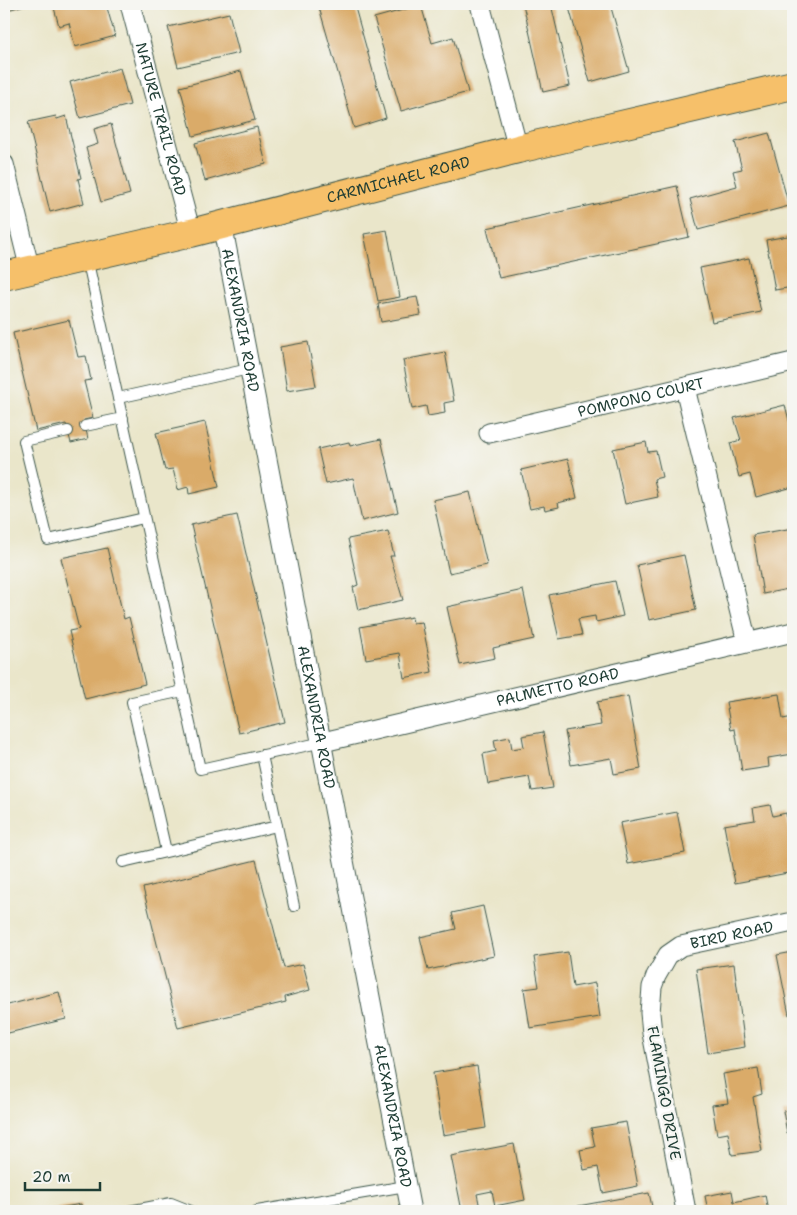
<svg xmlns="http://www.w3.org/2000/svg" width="797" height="1215" font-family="'Shantell Sans',sans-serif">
	<rect width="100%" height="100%" fill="#f6f6f2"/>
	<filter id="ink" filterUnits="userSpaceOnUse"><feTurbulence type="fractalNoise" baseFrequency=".02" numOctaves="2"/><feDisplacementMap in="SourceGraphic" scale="10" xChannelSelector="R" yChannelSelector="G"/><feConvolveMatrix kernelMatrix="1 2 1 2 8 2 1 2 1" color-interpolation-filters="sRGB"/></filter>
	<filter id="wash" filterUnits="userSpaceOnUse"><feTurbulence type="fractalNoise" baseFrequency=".0096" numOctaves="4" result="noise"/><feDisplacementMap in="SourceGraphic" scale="20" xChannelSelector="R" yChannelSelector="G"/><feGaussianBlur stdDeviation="1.12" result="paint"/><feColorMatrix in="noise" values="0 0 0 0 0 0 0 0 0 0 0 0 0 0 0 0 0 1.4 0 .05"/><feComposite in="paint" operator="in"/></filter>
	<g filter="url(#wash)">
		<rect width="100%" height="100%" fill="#eae6ca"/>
		<g id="blocks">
			<g fill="#daab69">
				<polygon points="6,4 28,4 8,10"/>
				<polygon points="53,4 106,4 115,36 75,47 69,23 59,26"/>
				<polygon points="158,4 177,4 160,9"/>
				<polygon points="318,4 354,4 386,118 354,128"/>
				<polygon points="523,4 551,4 570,86 543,92"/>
				<polygon points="568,4 610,4 629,71 590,82"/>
				<polygon points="421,5 432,43 453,37 468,92 401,111 374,18"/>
				<polygon points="229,13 239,53 178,67 168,27"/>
				<polygon points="120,68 130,105 80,118 70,82"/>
				<polygon points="241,71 255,120 193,136 180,87"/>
				<polygon points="56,116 57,119 66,116 81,178 78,179 84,203 50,212 28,122"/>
				<polygon points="111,124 130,194 101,202 86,148 98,144 94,129"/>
				<polygon points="257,127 266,164 205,181 195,143"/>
				<polygon points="769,133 789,206 698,230 690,199 737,186 733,171 742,169 735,142"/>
				<polygon points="677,186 689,237 499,278 487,228"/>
				<polygon points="387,230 400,297 378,301 364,234"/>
				<polygon points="793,235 793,287 775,290 766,240"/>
				<polygon points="749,258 761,312 712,322 700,268"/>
				<polygon points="417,297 421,315 381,322 378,304"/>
				<polygon points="69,320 78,357 86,356 91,380 84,381 93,418 84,420 88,439 71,443 66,424 36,431 13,333"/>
				<polygon points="308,342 316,386 287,391 280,347"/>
				<polygon points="445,352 454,401 444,403 445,413 428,416 426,406 412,409 403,360"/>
				<polygon points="785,405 793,436 793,487 756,497 750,474 739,477 730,443 741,440 734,418"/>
				<polygon points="205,422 219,487 189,494 188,487 178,490 173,469 165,470 156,433"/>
				<polygon points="381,439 398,512 362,521 353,478 326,484 318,449 349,442 350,446"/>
				<polygon points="646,442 648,452 656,451 662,477 654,479 658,497 625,504 613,449"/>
				<polygon points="568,459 577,498 558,503 559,507 545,510 544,506 530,509 521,470"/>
				<polygon points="470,492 487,565 449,573 433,500"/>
				<polygon points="237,515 285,722 239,733 191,525"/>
				<polygon points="793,528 793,588 763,594 753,535"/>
				<polygon points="388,531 394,556 390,556 403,600 358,610 353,587 358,585 348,539"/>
				<polygon points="107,548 124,619 129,617 145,684 85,699 69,631 79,629 61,558"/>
				<polygon points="684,555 696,610 649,620 637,565"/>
				<polygon points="615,581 623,616 596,622 595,616 578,619 582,635 559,639 549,595"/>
				<polygon points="523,590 534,639 493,648 495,658 460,665 447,607"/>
				<polygon points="412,617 413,623 422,622 432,672 404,678 400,653 366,659 360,627"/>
				<polygon points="779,694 783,719 793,717 793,754 768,758 769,767 742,771 735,729 731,730 726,702"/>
				<polygon points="628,696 641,769 614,774 611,758 571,765 565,731 601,725 597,702"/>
				<polygon points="543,732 553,788 532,791 529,777 488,784 483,754 496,751 494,740 510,737 512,749 524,747 522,736"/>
				<polygon points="770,805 773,816 786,813 793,849 793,872 735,883 724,825 755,820 753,808"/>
				<polygon points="677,812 685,853 628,864 620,823"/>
				<polygon points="256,860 284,968 303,964 310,990 285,997 286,1002 178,1028 143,888"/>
				<polygon points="483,906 494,956 428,970 420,937 456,929 452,913"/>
				<polygon points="568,952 573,987 595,983 600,1017 530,1028 524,989 539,987 534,957"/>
				<polygon points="793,952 793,1014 789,1015 777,955"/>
				<polygon points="734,964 745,1047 708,1053 696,969"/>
				<polygon points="59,992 66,1019 4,1034 4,1006"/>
				<polygon points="477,1066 486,1128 443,1135 433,1073"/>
				<polygon points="758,1068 762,1094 753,1097 762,1151 732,1155 728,1133 717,1135 712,1105 728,1103 723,1074"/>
				<polygon points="793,1110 793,1132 787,1133 783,1111"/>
				<polygon points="626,1122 638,1186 603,1193 598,1167 584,1170 580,1150 595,1147 591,1128"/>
				<polygon points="514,1144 525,1200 495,1206 492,1191 477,1194 480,1208 462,1211 451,1156"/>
				<polygon points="732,1191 734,1202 765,1195 768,1211 708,1211 705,1196"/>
				<polygon points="649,1193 653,1211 579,1211 578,1206"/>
				<polygon points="81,1204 82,1211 48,1211 48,1210"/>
			</g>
		</g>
	</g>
	<g filter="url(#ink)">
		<use href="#blocks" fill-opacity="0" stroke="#3d564a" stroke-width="1"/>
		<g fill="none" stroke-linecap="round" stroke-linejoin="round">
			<g stroke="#3d564a" stroke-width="12">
				<g id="service">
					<polyline points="87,258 200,769 323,742"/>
					<polyline points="118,398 249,369"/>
					<polyline points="85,426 123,418"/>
					<polyline points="68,431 24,441 48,540 144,518"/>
					<polyline points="262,755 294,906"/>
					<polyline points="166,851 132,702 183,691"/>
					<polyline points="123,862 277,826"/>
					<polyline points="129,1211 171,1203 191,1211"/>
					<polyline points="257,1211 406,1186"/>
				</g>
			</g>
			<g stroke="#3d564a" stroke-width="21">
				<g id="minor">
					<path id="s1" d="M130,4l61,229"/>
					<polyline points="480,4 518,149"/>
					<polyline points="4,164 30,270"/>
					<path id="s2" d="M222,224l189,987"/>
					<polyline points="685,388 747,642"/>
					<path id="s3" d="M489,433l304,-71"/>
					<path id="s4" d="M323,742l470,-110"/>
					<path id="s5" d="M686,1211l-34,-178 -2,-20 2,-26 4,-11 12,-21 13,-9 112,-24"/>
				</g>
			</g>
			<g stroke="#3d564a" stroke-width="30">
				<g id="primary">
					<path id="s6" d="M4,276l187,-43 327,-84 275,-64"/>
				</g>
			</g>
			<use href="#service" stroke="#fff" stroke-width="10"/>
			<use href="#minor" stroke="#fff" stroke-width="19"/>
			<use href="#primary" stroke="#f6c06b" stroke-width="28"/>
		</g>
	</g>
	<g text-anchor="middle" stroke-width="5" stroke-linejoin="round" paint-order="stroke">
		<g font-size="15" fill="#1f3d34" stroke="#f6f6f2">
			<text dy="5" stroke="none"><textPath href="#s1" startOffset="119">NATURE TRAIL ROAD</textPath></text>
			<text dy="5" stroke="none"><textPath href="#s6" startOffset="406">CARMICHAEL ROAD</textPath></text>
			<text dy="5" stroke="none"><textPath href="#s2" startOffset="98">ALEXANDRIA ROAD</textPath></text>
			<text dy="5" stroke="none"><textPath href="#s3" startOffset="156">POMPONO COURT</textPath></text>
			<text dy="5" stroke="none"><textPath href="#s4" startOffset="241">PALMETTO ROAD</textPath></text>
			<text dy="5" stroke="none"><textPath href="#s2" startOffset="502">ALEXANDRIA ROAD</textPath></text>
			<text dy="5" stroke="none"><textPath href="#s5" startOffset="331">BIRD ROAD</textPath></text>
			<text transform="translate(664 1093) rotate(80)" y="5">FLAMINGO DRIVE</text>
			<text dy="5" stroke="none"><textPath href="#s2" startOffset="908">ALEXANDRIA ROAD</textPath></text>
		</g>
	</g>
	<rect width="797" height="1215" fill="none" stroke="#f6f6f2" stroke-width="20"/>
	<path d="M25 1182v8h75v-8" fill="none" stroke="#1f3d34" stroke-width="2.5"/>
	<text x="32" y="1182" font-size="15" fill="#1f3d34" stroke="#f6f6f2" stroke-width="4" paint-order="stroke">20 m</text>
</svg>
